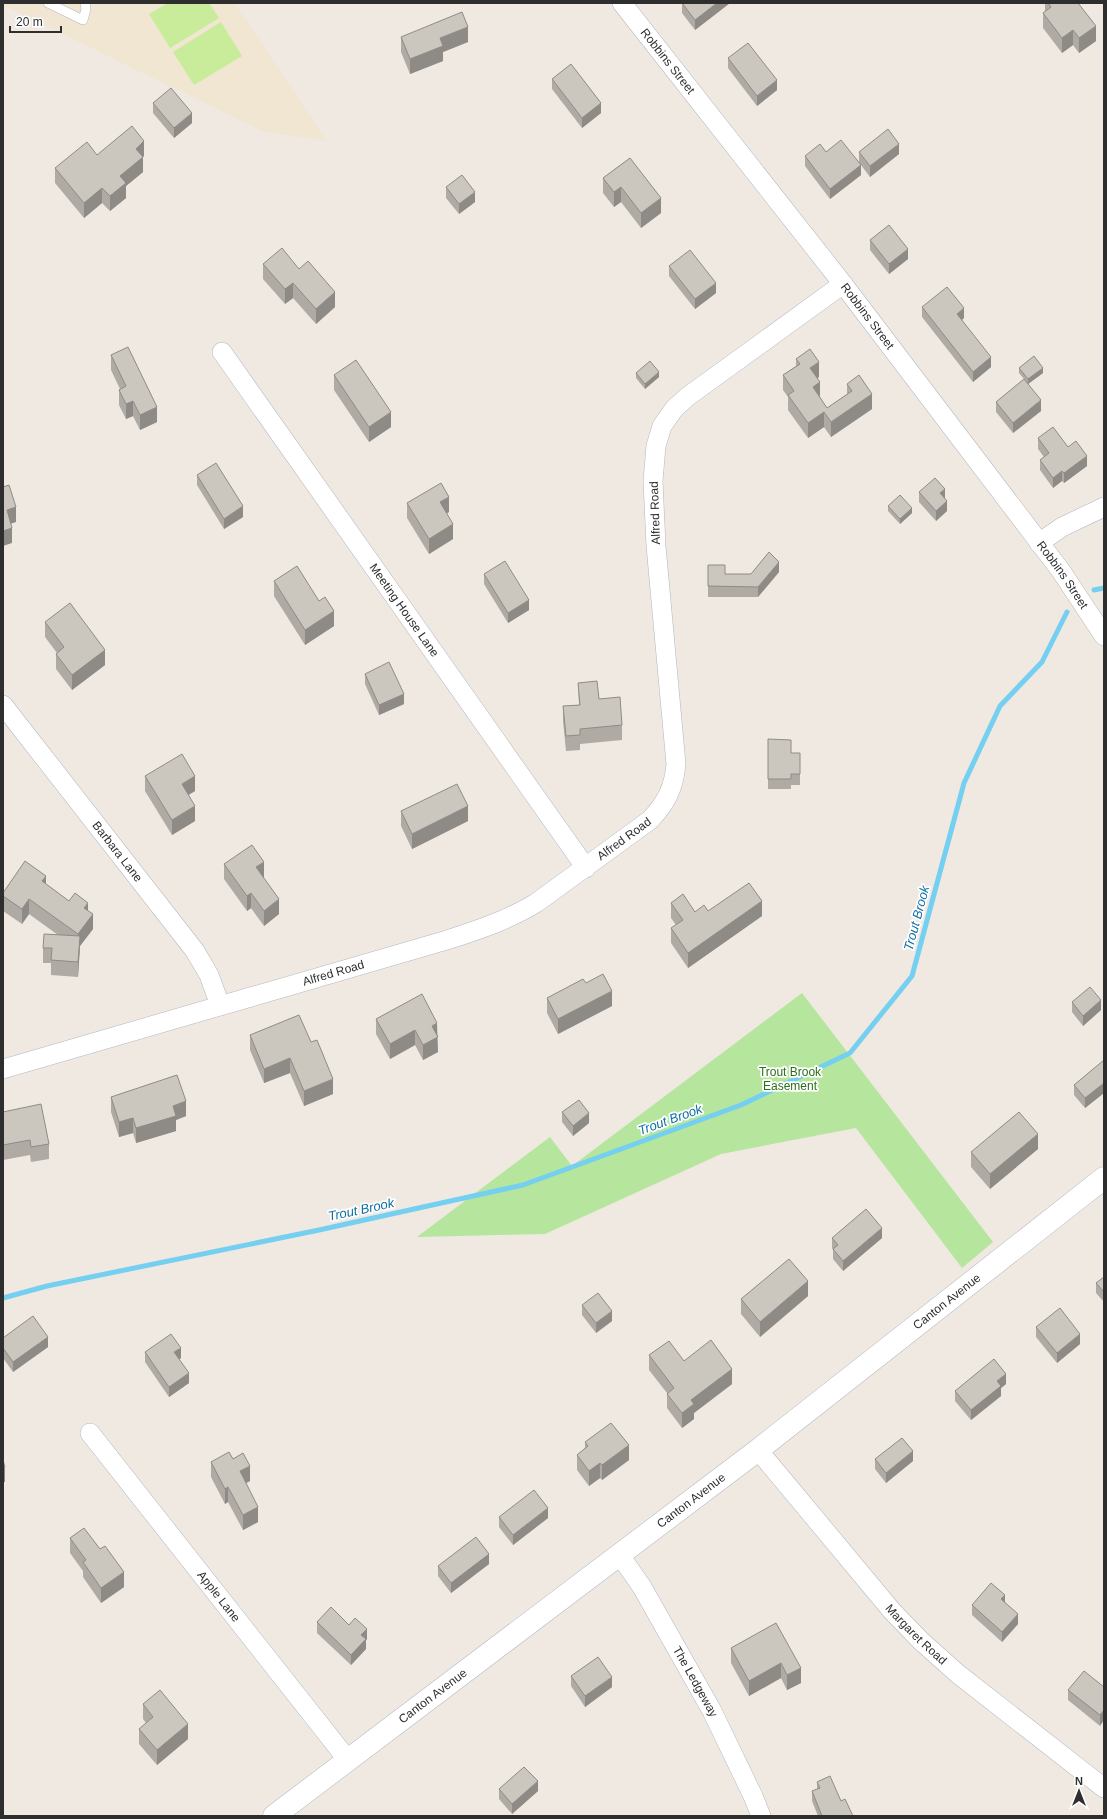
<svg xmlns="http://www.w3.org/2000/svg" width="1107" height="1819" font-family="Helvetica,sans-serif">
	<rect width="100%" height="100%" fill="#efe9e1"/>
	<polygon fill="#f0e6d1" points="3,3 235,3 327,141 262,131 3,5"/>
	<polygon fill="#b6e59e" points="802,993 993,1242 962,1268 856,1128 721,1154 545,1234 417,1237 550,1137 572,1166"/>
	<g fill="#c9ec9a">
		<polygon points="168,3 209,3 219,18 170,48 149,14"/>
		<polygon points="221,22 242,56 194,85 173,52"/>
	</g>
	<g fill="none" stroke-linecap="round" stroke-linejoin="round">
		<g stroke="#75cff0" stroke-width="5">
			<polyline points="1094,590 1104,588"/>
			<polyline points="3,1298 47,1286 319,1230 523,1185 741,1105 850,1053 912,976 964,783 1000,706 1042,662 1067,612"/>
		</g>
		<g stroke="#b4b7c1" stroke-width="10">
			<polyline id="lane" points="48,3 83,20 86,9 85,3"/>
		</g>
		<g stroke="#b4b7c1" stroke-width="20">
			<g id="street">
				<path id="s1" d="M622,3l221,281 218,287 43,65"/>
				<path id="s2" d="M222,352l364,516"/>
				<polyline points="1039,543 1062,527 1104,507"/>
				<path id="s3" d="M3,705l192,246 14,24 11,30"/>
				<path id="s4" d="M3,1069l444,-129c31,-10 61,-20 89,-37l114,-83c16,-17 24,-32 26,-56l-20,-218 -3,-65 3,-35 6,-20 12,-17 13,-12 156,-113"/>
				<path id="s5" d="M90,1433l257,326"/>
				<path id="s6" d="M758,1450l134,161 29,30 37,33 146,114"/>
				<path id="s7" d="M619,1554l23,33 70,124 41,85 8,20"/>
			</g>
		</g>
		<g stroke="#b4b7c1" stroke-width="23">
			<g id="secondary">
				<path id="s8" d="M274,1816l484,-366 346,-272"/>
			</g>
		</g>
		<use href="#lane" stroke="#fff" stroke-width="9"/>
		<use href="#street" stroke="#fff" stroke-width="19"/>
		<use href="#secondary" stroke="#fff" stroke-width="22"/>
	</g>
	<g fill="#afaba4">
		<polygon points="682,3 730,3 695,30 682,13"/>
		<polygon points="1045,3 1078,3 1096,41 1079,53 1073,45 1062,53 1043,28 1043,13 1045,11"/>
		<polygon points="401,37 468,42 443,52 443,61 410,74 401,52"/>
		<polygon points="728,58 777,90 757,106 728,68"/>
		<polygon points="552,79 601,113 582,128 552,89"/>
		<polygon points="153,103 192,123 174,138 153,113"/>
		<polygon points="826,152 859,162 859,152 899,154 870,177 861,165 861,175 830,199 805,166 805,156"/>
		<polygon points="97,155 144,156 143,157 143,172 126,186 126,198 110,211 102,203 84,218 55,183 55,168"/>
		<polygon points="630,158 661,213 641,228 621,202 614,207 603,193 603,178"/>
		<polygon points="446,187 475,202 459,214 446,198"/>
		<polygon points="870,240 908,259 889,274 870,250"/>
		<polygon points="263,264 299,269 335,307 316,324 293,298 285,304 263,279"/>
		<polygon points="669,266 716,293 695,309 669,276"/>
		<polygon points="922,307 964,318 962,320 991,367 973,382 922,317"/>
		<polygon points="111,355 157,422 140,430 133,416 126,419 119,405 119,390 120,389 111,370"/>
		<polygon points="796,359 819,377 817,378 820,397 827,408 847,394 847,384 872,409 831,437 824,427 808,438 788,410 788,397 783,390 783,375 796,366"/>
		<polygon points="1019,368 1043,373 1028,384 1041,411 1013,433 996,412 996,402 1024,379 1019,373"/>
		<polygon points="636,373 659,377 645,389 636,378"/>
		<polygon points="334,375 391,427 369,442 334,390"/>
		<polygon points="1038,438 1068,447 1087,466 1064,483 1062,481 1053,488 1040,470 1040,460 1044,457 1038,449"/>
		<polygon points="197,475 243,517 224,529 197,485"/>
		<polygon points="919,492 945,498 947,511 936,521 919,502"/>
		<polygon points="407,503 449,512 447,513 453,539 429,554 407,518"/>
		<polygon points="888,506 912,513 900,524 888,511"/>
		<polygon points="708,565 725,574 751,574 779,572 758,597 708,597"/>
		<polygon points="484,574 529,610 508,623 484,584"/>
		<polygon points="274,581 334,626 305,645 274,596"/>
		<polygon points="45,622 105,665 72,690 56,669 56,654 57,653 45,637"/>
		<polygon points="365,674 404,704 379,715 365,684"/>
		<polygon points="578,683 599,699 622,725 622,740 580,744 580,750 566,751 563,721 563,706 579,705"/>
		<polygon points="768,739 791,753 800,753 800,785 791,785 791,789 768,789"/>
		<polygon points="145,776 195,791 188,795 195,821 172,835 145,791"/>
		<polygon points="401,811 468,821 412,849 401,826"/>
		<polygon points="224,864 264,877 263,877 279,914 264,926 251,908 247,911 224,879"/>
		<polygon points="46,884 69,901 88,911 93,929 80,946 78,977 51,975 51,963 43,963 43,948 58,935 29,914 22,924 3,911 3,893"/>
		<polygon points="671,903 695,912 708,911 762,916 688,968 671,943 671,928 676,925 671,918"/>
		<polygon points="586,983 612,1006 558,1034 547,1013 547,998"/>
		<polygon points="1072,1002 1101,1010 1083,1026 1072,1012"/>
		<polygon points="376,1019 437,1037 438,1052 423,1060 415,1045 390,1059 376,1034"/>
		<polygon points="250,1035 311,1042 333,1094 304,1106 290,1073 264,1083 250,1050"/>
		<polygon points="1104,1060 1104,1093 1085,1108 1074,1095 1074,1085"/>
		<polygon points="111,1097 186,1116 176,1120 176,1131 136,1143 133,1133 119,1137 111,1112"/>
		<polygon points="3,1112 49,1144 49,1159 31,1162 30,1155 3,1160"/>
		<polygon points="562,1112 589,1123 573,1136 562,1122"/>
		<polygon points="1038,1149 990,1189 971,1167 971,1152"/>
		<polygon points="832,1238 882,1238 843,1271 833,1259 833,1250 832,1248"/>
		<polygon points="1104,1277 1104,1302 1096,1293 1096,1283"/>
		<polygon points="808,1296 760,1337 741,1314 741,1299"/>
		<polygon points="582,1305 612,1321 596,1333 582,1315"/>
		<polygon points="1036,1327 1080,1344 1057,1363 1036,1337"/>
		<polygon points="3,1338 48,1347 13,1372 3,1358"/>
		<polygon points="145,1352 181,1358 179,1359 189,1383 169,1397 145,1362"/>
		<polygon points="649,1355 684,1361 732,1384 694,1413 694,1419 682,1428 667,1408 667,1393 649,1370"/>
		<polygon points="1006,1384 1001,1388 1001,1396 971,1420 955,1401 955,1391"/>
		<polygon points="585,1442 629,1460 602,1480 600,1478 589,1486 577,1470 577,1455 585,1448"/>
		<polygon points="233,1459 250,1481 246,1483 258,1522 243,1530 228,1502 225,1504 211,1477 211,1462"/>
		<polygon points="875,1459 913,1461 886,1483 875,1469"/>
		<polygon points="499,1517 548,1518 513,1545 499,1527"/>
		<polygon points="70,1538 124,1587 101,1603 83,1577 83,1571 70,1553"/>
		<polygon points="489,1564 451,1593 438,1576 438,1566"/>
		<polygon points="1005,1602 1018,1624 1002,1642 972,1615 972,1605"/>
		<polygon points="317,1622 349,1625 367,1639 366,1640 366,1649 351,1665 317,1633"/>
		<polygon points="731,1648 801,1668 801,1683 787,1690 781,1678 749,1696 731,1663"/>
		<polygon points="571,1676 612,1687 585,1707 571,1686"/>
		<polygon points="1104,1687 1100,1726 1068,1700 1068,1690"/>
		<polygon points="143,1704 188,1739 157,1765 139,1744 139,1729 146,1723 143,1719"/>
		<polygon points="817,1782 853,1816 818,1816 812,1801 812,1791 817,1789"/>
		<polygon points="499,1789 538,1791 512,1814 499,1799"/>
	</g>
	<g fill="#8e8b86">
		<polygon points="717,3 730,3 695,30 695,20"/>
		<polygon points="1096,26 1096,41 1079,53 1079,38"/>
		<polygon points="468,27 468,42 443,52 443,61 410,74 410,59 440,38"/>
		<polygon points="1073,30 1073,45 1062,53 1062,38"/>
		<polygon points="777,80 777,90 757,106 757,96"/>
		<polygon points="601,103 601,113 582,128 582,118"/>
		<polygon points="192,113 192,123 174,138 174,128"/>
		<polygon points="144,141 144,156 143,157 143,172 126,186 126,198 110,211 110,196 120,176 136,149"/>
		<polygon points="899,144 899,154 870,177 870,166"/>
		<polygon points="861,165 861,175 830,199 830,189"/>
		<polygon points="621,187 621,202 614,207 614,192"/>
		<polygon points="102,188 102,203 84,218 84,203"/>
		<polygon points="475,192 475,202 459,214 459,204"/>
		<polygon points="661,198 661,213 641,228 641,213"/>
		<polygon points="908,249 908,259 889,274 889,264"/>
		<polygon points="293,283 293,298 285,304 285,289"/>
		<polygon points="716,283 716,293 695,309 695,299"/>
		<polygon points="335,292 335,307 316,324 316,309"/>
		<polygon points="964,308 964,318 957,324 957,314"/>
		<polygon points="991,357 991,367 973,382 973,372"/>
		<polygon points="819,362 819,377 810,383 810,368"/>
		<polygon points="1043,368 1043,373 1028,384 1028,379"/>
		<polygon points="659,372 659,377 645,389 645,384"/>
		<polygon points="820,382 820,397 813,387"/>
		<polygon points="872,394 872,409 831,437 831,422"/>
		<polygon points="1041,400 1041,411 1013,433 1013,423"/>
		<polygon points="133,401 133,416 126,419 126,404"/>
		<polygon points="157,407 157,422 140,430 140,415"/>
		<polygon points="391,412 391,427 369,442 369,427"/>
		<polygon points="824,412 824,427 808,438 808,423"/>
		<polygon points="1087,456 1087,466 1064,483 1064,473"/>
		<polygon points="1062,471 1062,481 1053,488 1053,478"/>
		<polygon points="945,489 945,500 940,493"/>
		<polygon points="449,497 449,512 440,517 440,502"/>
		<polygon points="947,501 947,511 936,521 936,511"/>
		<polygon points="243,506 243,517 224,529 224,519"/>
		<polygon points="16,507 16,522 7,525 7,510"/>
		<polygon points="912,508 912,513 900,524 900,519"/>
		<polygon points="453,524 453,539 429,554 429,539"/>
		<polygon points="12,528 12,543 3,546 3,531"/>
		<polygon points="779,562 779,572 758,597 758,587"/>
		<polygon points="529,600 529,610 508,623 508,613"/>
		<polygon points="334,611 334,626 305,645 305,630"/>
		<polygon points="105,650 105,665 72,690 72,675"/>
		<polygon points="404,694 404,704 379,715 379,705"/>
		<polygon points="195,776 195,791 182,799 182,784"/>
		<polygon points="195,806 195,821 172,835 172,820"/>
		<polygon points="468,806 468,821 412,849 412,834"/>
		<polygon points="264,862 264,877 256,882 256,867"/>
		<polygon points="46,876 46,891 42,881"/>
		<polygon points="251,893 251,908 247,911 247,896"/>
		<polygon points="29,899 29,914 22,924 22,909"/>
		<polygon points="279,899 279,914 264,926 264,911"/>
		<polygon points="762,901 762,916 688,968 688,953"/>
		<polygon points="88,903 88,918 84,908"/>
		<polygon points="93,914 93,929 80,946 78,977 78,934"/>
		<polygon points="612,991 612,1006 558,1034 558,1019"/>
		<polygon points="1101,1000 1101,1010 1083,1026 1083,1016"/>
		<polygon points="437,1023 438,1052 423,1060 423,1045 432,1026"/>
		<polygon points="415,1030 415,1045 390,1059 390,1044"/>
		<polygon points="290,1058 290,1073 264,1083 264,1069"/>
		<polygon points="333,1079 333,1094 304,1106 304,1091"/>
		<polygon points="1104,1083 1104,1093 1085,1108 1085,1098"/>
		<polygon points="186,1101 186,1116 176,1120 176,1131 136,1143 136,1128 173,1106"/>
		<polygon points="589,1113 589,1123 573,1136 573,1126"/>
		<polygon points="133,1118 133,1133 119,1137 119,1122"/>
		<polygon points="1038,1134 1038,1149 990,1189 990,1174"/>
		<polygon points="882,1228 882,1238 843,1271 843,1261"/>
		<polygon points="808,1281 808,1296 760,1337 760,1322"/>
		<polygon points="612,1311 612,1321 596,1333 596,1323"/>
		<polygon points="1080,1334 1080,1344 1057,1363 1057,1353"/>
		<polygon points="48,1337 48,1347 13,1372 13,1362"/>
		<polygon points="181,1348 181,1358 174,1363 174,1352"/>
		<polygon points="732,1369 732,1384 694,1413 694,1419 682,1428 682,1413 691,1400"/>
		<polygon points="189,1373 189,1383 169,1397 169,1387"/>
		<polygon points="1006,1374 1006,1384 1001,1388 1001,1396 971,1420 971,1410 997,1381"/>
		<polygon points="629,1445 629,1460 602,1480 602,1465"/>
		<polygon points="913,1451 913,1461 886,1483 886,1473"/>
		<polygon points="600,1463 600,1478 589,1486 589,1471"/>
		<polygon points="250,1466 250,1481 240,1486 240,1471"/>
		<rect x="3" y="1467" width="2" height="15"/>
		<polygon points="228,1487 228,1502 225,1504 225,1489"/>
		<polygon points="258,1507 258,1522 243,1530 243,1515"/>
		<polygon points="548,1508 548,1518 513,1545 513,1535"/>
		<polygon points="489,1554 489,1564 451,1593 451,1583"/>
		<polygon points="124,1572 124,1587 101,1603 101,1588"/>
		<polygon points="1005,1595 1005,1605 1001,1599"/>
		<polygon points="1018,1614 1018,1624 1002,1642 1002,1632"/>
		<polygon points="367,1629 367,1639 366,1640 366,1649 351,1665 351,1655 361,1635"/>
		<polygon points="781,1663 781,1678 749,1696 749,1681"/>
		<polygon points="801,1668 801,1683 787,1690 787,1675"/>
		<polygon points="612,1677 612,1687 585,1707 585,1696"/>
		<polygon points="1104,1710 1104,1720 1100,1726 1100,1715"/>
		<polygon points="188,1724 188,1739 157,1765 157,1750"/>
		<polygon points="538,1781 538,1791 512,1814 512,1804"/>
	</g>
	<g fill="#cbc7bf" stroke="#8e8b86">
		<polygon points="682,3 717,3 695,20"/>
		<polygon points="1048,3 1078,3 1096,26 1079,38 1073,30 1062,38 1043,13 1051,7"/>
		<polygon points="462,12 468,27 440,38 443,46 410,59 401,37"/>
		<polygon points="748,43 777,80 757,96 728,58"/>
		<polygon points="571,64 601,103 582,118 552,79"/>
		<polygon points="171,88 192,113 174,128 153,103"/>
		<polygon points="132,126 144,141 136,149 143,157 120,176 126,183 110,196 102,188 84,203 55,168 87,142 97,155"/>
		<polygon points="888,129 899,144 870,166 859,152"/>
		<polygon points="841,140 861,165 830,189 805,156 820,144 826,152"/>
		<polygon points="630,158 661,198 641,213 621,187 614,192 603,178"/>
		<polygon points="462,175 475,192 459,204 446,187"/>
		<polygon points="889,225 908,249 889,264 870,240"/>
		<polygon points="282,248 299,269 308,261 335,292 316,309 293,283 285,289 263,264"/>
		<polygon points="690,250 716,283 695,299 669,266"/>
		<polygon points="947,287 964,308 957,314 991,357 973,372 922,307"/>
		<polygon points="128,347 157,407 140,415 133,401 126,404 119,390 126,386 111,355"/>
		<polygon points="810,349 819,362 810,368 820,382 813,387 827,408 852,391 847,384 859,375 872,394 831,422 824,412 808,423 788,395 794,391 783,375 800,364 796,359"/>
		<polygon points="1034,356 1043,368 1028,379 1019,368"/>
		<polygon points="356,360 391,412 369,427 334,375"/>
		<polygon points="650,361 659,372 645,384 636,373"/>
		<polygon points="1024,379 1041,400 1013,423 996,402"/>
		<polygon points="1053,427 1068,447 1076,441 1087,456 1064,473 1062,471 1053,478 1040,460 1049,453 1038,438"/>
		<polygon points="216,463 243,506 224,519 197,475"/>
		<polygon points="935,478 945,489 940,493 947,501 936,511 919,492"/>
		<polygon points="441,483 449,497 440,502 453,524 429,539 407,503"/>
		<polygon points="9,485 16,507 7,510 12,528 3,531 3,487"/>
		<polygon points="900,495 912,508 900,519 888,506"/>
		<polygon points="769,552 779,562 758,587 708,586 708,565 725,565 725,574 751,574"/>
		<polygon points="505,561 529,600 508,613 484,574"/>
		<polygon points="297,566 319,601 325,597 334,611 305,630 274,581"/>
		<polygon points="70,603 105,650 72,675 56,654 64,647 45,622"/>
		<polygon points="389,662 404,694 379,705 365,674"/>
		<polygon points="597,681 599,699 620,697 622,725 580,729 580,735 566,736 563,706 580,705 578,683"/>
		<polygon points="768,739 791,740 791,753 800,753 800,774 791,774 791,779 768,779"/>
		<polygon points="182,754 195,776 182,784 195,806 172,820 145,776"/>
		<polygon points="457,784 468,806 412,834 401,811"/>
		<polygon points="252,845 264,862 256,867 279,899 264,911 251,893 247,896 224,864"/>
		<polygon points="25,861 46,876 42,881 69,901 75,893 88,903 84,908 93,914 78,934 29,899 22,909 3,896 3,893"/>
		<polygon points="749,883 762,901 688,953 671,928 683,920 671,903 683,894 695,912 704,905 708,911"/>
		<polygon points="44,934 80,936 78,962 51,960 52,948 43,948"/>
		<polygon points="603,974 612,991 558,1019 547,998 583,979 586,983"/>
		<polygon points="1090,987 1101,1000 1083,1016 1072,1002"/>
		<polygon points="422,994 437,1023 432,1026 438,1037 423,1045 415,1030 390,1044 376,1019"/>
		<polygon points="299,1015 311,1042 317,1040 333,1079 304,1091 290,1058 264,1069 250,1035"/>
		<polygon points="1104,1060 1104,1083 1085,1098 1074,1085"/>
		<polygon points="177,1075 186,1101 173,1106 176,1116 136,1128 133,1118 119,1122 111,1097"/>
		<polygon points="579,1100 589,1113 573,1126 562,1112"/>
		<polygon points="41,1104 49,1144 31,1147 30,1140 3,1145 3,1112"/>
		<polygon points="1019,1112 1038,1134 990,1174 971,1152"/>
		<polygon points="866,1209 882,1228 843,1261 833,1249 838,1245 832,1238"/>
		<polygon points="789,1259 808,1281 760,1322 741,1299"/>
		<polygon points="1104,1277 1104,1292 1096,1283"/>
		<polygon points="598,1293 612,1311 596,1323 582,1305"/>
		<polygon points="1060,1308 1080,1334 1057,1353 1036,1327"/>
		<polygon points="33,1316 48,1337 13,1362 3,1348 3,1338"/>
		<polygon points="171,1334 181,1348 174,1352 189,1373 169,1387 145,1352"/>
		<polygon points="711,1340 732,1369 691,1400 694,1404 682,1413 667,1394 674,1388 649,1355 669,1341 684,1361"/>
		<polygon points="994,1359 1006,1374 997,1381 1001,1386 971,1410 955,1391"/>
		<polygon points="611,1423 629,1445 602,1465 600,1463 589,1471 577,1455 588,1446 585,1442"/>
		<polygon points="902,1438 913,1451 886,1473 875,1459"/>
		<polygon points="229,1452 233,1459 243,1453 250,1466 240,1471 258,1507 243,1515 228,1487 225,1489 211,1462"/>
		<polygon points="3,1460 5,1467 3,1467"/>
		<polygon points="534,1490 548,1508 513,1535 499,1517"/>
		<polygon points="84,1528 100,1549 105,1546 124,1572 101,1588 83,1562 86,1560 70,1538"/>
		<polygon points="476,1537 489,1554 451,1583 438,1566"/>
		<polygon points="991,1583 1005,1595 1001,1599 1018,1614 1002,1632 972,1605"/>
		<polygon points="331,1607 349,1625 355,1618 367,1629 361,1635 366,1639 351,1655 317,1622"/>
		<polygon points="776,1623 801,1668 787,1675 781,1663 749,1681 731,1648"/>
		<polygon points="598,1657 612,1677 585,1696 571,1676"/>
		<polygon points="1084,1671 1104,1687 1104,1710 1100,1715 1068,1690"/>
		<polygon points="160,1690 188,1724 157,1750 139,1729 153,1717 143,1704"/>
		<polygon points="524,1767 538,1781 512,1804 499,1789"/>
		<polygon points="830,1776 841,1801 845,1799 853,1816 822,1816 812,1791 820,1788 817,1782"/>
	</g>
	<g text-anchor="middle" stroke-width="3.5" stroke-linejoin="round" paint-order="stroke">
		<g font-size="12" fill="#2e2e2e" stroke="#fff">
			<text dy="4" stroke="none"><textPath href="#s1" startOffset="74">Robbins Street</textPath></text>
			<text dy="4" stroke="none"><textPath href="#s1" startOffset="398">Robbins Street</textPath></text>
			<text transform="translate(655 513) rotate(-92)" y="4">Alfred Road</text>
			<text dy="4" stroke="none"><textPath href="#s1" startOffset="722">Robbins Street</textPath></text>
			<text dy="4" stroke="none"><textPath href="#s2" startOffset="316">Meeting House Lane</textPath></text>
			<text dy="4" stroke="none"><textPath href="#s4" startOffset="668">Alfred Road</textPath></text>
			<text dy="4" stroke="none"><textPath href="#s3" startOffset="186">Barbara Lane</textPath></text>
			<text dy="4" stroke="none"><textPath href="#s4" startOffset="344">Alfred Road</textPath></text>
			<text dy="4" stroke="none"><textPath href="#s8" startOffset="847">Canton Avenue</textPath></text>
			<text dy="4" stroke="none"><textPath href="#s8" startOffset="523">Canton Avenue</textPath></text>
			<text dy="4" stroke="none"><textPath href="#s5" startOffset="208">Apple Lane</textPath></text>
			<text dy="4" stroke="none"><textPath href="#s6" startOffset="243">Margaret Road</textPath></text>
			<text dy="4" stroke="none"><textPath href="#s7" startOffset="149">The Ledgeway</textPath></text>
			<text dy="4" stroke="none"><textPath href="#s8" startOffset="199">Canton Avenue</textPath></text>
		</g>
		<g font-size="12" fill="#2c6e1b" stroke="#fff">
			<text x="790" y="1076">Trout Brook<tspan x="790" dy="14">Easement</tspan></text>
		</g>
		<g font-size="13" font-style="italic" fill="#0d6fa3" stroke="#fff">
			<text transform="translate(916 918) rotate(-75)" y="5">Trout Brook</text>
			<text transform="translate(670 1119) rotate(-20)" y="5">Trout Brook</text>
			<text transform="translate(361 1209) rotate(-12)" y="5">Trout Brook</text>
		</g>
	</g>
	<rect width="1107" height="1819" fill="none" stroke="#2e2e2e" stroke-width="8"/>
	<g transform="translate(1079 1791)" stroke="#ffffff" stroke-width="3" paint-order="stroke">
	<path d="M0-3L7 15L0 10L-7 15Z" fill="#2e2e2e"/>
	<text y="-6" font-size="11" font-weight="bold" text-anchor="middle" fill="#2e2e2e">N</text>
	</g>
	<path d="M10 26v6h51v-6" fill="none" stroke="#2e2e2e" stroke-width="2"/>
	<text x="16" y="26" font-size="12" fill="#2e2e2e" stroke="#ffffff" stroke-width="3" paint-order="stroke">20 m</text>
</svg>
